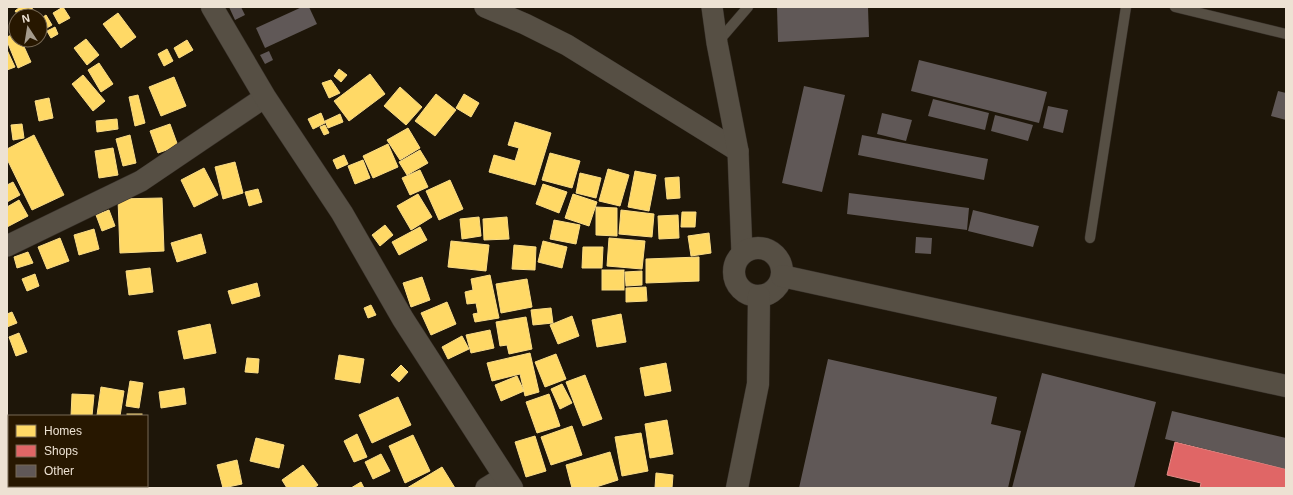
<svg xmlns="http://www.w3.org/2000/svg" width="1293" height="495" font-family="Arial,sans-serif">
	<rect width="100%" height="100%" fill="#1e1609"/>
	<g fill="#ffd966" stroke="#fadc87">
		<polygon points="20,7 31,7 35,12 30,16 19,16 15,11"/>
		<polygon points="63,7 70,18 59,24 53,13"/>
		<polygon points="118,13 136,37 121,48 103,24"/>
		<polygon points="46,15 52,25 45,29 40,19"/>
		<polygon points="55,27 58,34 51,38 47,31"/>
		<polygon points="16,33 16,40 21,40 31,62 18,68 7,41 7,37"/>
		<polygon points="86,39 99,55 87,65 74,48"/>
		<polygon points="187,40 193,50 179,58 174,48"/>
		<polygon points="167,49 173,61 164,66 158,54"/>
		<polygon points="7,50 15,67 7,70"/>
		<polygon points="99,63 113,84 101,92 88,70"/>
		<polygon points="339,69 347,75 341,82 334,76"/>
		<polygon points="370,74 385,94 349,121 334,101"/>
		<polygon points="83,75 105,101 93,111 72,84"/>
		<polygon points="174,77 186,106 161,116 149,87"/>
		<polygon points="331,80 340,93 329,98 322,83"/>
		<polygon points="400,87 422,107 406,125 384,106"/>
		<polygon points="436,94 456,110 435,136 415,121"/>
		<polygon points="464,94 479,103 471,117 456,108"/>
		<polygon points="138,95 145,123 135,126 129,97"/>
		<polygon points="49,98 53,118 39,121 35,101"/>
		<polygon points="321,113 325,123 313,129 308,119"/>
		<polygon points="340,114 343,122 328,128 325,121"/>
		<polygon points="117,119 118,129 97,132 96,121"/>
		<polygon points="515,122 551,133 535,185 489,172 494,155 515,161 519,148 508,145"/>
		<polygon points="22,124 24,138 13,140 11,125"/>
		<polygon points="170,124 178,146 158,153 150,131"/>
		<polygon points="325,125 329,133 324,135 320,127"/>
		<polygon points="408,128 420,148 400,160 387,140"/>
		<polygon points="34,135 64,195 32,210 7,159 7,149"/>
		<polygon points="130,135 136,163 123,166 116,139"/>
		<polygon points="388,144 398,167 373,178 363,156"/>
		<polygon points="113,148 118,175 99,178 95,151"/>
		<polygon points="420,150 428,163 407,175 399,162"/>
		<polygon points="550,153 580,161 572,188 542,180"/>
		<polygon points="344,155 348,164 337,169 333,160"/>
		<polygon points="363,160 370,178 355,184 348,166"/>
		<polygon points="235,162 243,193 223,199 215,167"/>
		<polygon points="204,168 218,195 194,207 181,180"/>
		<polygon points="608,169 629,175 620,206 599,201"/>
		<polygon points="420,170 428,187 410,195 402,178"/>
		<polygon points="635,171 656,175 649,211 628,207"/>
		<polygon points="580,173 601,178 596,198 576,193"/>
		<polygon points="679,177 680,198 667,199 665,178"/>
		<polygon points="450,180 463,209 439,220 426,191"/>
		<polygon points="13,182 20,195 7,202 7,185"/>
		<polygon points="543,184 567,192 559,213 536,204"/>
		<polygon points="258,189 262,202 249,206 245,192"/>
		<polygon points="418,194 432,217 411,230 397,206"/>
		<polygon points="573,194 597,202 589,226 565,218"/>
		<polygon points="162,198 164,251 120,253 118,199"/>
		<polygon points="19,200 28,216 7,227 7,207"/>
		<polygon points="596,207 617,208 617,236 596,235"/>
		<polygon points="109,210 115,226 102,231 96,215"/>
		<polygon points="621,210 654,214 652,237 619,234"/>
		<polygon points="682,212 696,212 695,227 681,227"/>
		<polygon points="678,215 679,238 659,239 658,216"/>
		<polygon points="479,217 481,236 462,239 460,219"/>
		<polygon points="507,217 509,239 484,240 483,219"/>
		<polygon points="554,220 580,225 576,244 550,239"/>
		<polygon points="385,225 393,235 380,246 372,235"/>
		<polygon points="420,227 427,240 399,255 392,242"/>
		<polygon points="94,229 99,249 79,255 74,235"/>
		<polygon points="709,233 711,253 691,256 688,236"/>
		<polygon points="201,234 206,253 177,262 171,243"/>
		<polygon points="60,238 69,261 47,269 38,247"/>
		<polygon points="609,238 645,241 642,269 607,266"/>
		<polygon points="451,241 489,245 486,271 448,267"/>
		<polygon points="543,241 567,247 562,268 538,262"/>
		<polygon points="514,245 536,247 535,270 512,269"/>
		<polygon points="583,247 603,247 602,268 582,268"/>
		<polygon points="28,252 33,263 17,268 14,257"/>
		<polygon points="699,257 699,281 646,283 646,259"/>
		<polygon points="150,268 153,292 129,295 126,271"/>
		<rect x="602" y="270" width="22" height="20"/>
		<polygon points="642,271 642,285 626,286 625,272"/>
		<polygon points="35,274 39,286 27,291 22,279"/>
		<polygon points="490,275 499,318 475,322 473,314 478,313 476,303 467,304 465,292 473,290 471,279"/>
		<polygon points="422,277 430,300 411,307 403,283"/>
		<polygon points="527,279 532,307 501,313 496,284"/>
		<polygon points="257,283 260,296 232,304 228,291"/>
		<polygon points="646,287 647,301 626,302 626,288"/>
		<polygon points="447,302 456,324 431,335 421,313"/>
		<polygon points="371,305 376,315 368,318 364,308"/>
		<polygon points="551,308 553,323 533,325 531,310"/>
		<polygon points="12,312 17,323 7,327 7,314"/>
		<polygon points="621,314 626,342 597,347 592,320"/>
		<polygon points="572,316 579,336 558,344 550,325"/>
		<polygon points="526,317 532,349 509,354 507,345 500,346 496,322"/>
		<polygon points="210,324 216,353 184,359 178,331"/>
		<polygon points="490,330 494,348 471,353 466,335"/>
		<polygon points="19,333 27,352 16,356 9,337"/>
		<polygon points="462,336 469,349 448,359 442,347"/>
		<polygon points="530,353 539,392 525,396 520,374 492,381 487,363"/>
		<polygon points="556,354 566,379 545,387 535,362"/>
		<polygon points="339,355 364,359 360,383 335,379"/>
		<polygon points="247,358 259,359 258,373 245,372"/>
		<polygon points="666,363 671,391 645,396 640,368"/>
		<polygon points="401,365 408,372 399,382 391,375"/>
		<polygon points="585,375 602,419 583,426 566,382"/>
		<polygon points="517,376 524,391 501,401 495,385"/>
		<polygon points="130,381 143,383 139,408 126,406"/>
		<polygon points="562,384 572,403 560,409 551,389"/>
		<polygon points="101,387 124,391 120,416 97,415"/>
		<polygon points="184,388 186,404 161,408 159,392"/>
		<polygon points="72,394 94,395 92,416 71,416"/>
		<polygon points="549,394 560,426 537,433 526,402"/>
		<polygon points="398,397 411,425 372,443 359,415"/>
		<rect x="127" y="414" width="15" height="2"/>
		<polygon points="667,420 673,454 650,458 645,424"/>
		<polygon points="572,426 582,455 551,465 541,437"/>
		<polygon points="641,433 648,471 622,476 615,437"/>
		<polygon points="357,434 367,457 354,462 344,441"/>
		<polygon points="413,435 430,471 405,483 389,446"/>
		<polygon points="535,436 546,471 526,477 515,442"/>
		<polygon points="256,438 284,445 279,468 250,461"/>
		<polygon points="610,452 618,480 593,488 572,488 566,465"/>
		<polygon points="381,454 390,471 373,479 365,462"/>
		<polygon points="237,460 242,484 223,488 217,465"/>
		<polygon points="303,465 318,485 314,488 287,488 282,480"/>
		<polygon points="442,467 455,488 407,488"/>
		<polygon points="656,473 673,475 672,488 655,488"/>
		<polygon points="361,482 364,488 351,488"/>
	</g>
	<polygon fill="#e06666" stroke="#e48b87" points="1175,442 1286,469 1286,488 1200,488 1201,483 1167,475"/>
	<g fill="#605857">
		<polygon points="229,7 241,7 245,15 235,20"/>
		<polygon points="302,7 309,7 317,24 265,48 256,28"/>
		<polygon points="777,7 868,7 869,37 778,42"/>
		<polygon points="269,51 273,60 265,64 260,55"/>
		<polygon points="919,60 1047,92 1039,123 911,91"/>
		<polygon points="804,86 845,95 822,192 782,183"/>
		<polygon points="1278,91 1286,93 1286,120 1271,116"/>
		<polygon points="933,99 989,113 985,130 928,116"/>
		<polygon points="1048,106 1068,110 1063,133 1043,128"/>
		<polygon points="882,113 912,120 906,141 877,134"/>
		<polygon points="995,115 1033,125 1028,141 991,131"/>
		<polygon points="862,135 988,159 984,180 858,155"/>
		<polygon points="849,193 969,208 967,230 847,214"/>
		<polygon points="973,210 1039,226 1033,247 968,231"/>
		<polygon points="916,237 932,238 931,254 915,253"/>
		<polygon points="828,359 997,397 991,424 1021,431 1008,488 799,488"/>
		<polygon points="1042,373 1156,402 1134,488 1012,488"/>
		<polygon points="1172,411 1286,438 1286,469 1165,439"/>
	</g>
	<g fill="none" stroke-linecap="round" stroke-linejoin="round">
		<g stroke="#362f28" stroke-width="11">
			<g id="service">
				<polyline points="1175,7 1286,34"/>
				<polyline points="717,43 748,7"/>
				<polyline points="1090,238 1126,7"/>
			</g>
		</g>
		<g stroke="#362f28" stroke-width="22">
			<g id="minor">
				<polyline points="485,7 525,24 567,45 738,151"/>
				<polyline points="712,7 717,43 738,151 742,254"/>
				<polyline points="7,246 141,181 265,97"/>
				<polyline points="486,488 504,477"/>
			</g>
		</g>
		<g stroke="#362f28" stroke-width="23">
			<g id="tertiary">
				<polyline points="212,7 265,97 342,213 403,319 512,488"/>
				<circle cx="758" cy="272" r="24"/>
				<polyline points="782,276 1286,386"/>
				<polyline points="737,488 758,384 759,296"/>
			</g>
		</g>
		<use href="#service" stroke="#564f44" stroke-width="10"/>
		<use href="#minor" stroke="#564f44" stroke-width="21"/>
		<use href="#tertiary" stroke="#564f44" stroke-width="22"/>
	</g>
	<rect width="1293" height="495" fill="none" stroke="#ede2d3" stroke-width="16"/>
	<rect x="8" y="415" width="140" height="72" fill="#271700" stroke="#766854"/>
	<rect x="16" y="425" width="20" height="12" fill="#ffd966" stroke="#766854"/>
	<text x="44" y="435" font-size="12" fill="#ede2d3">Homes</text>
	<rect x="16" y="445" width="20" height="12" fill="#e06666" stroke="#766854"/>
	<text x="44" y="455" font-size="12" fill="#ede2d3">Shops</text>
	<rect x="16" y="465" width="20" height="12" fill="#605857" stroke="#766854"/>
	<text x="44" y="475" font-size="12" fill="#ede2d3">Other</text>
	<g transform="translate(28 28) rotate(348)"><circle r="19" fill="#271700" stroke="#766854"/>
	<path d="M0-3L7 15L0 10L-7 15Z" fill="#a59b8c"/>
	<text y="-6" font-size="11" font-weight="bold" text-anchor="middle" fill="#ede2d3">N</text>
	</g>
</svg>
